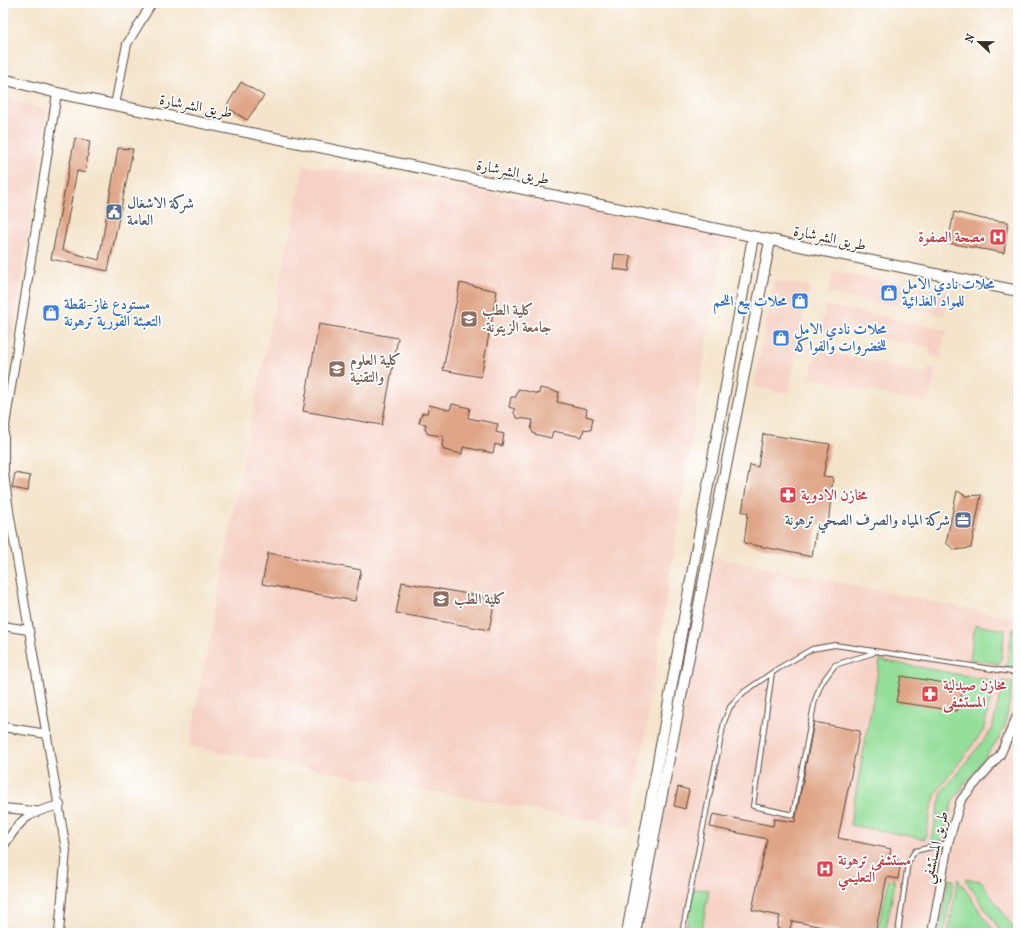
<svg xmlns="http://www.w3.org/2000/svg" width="1021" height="936" font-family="'IM FELL French Canon',Amiri,serif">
	<rect width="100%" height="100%" fill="#fff"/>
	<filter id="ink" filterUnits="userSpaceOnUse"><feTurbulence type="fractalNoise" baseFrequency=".025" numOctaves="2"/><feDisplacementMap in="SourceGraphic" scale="8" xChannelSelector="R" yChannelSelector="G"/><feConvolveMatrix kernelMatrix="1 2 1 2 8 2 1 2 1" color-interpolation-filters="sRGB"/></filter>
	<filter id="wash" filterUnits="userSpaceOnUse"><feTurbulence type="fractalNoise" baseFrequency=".012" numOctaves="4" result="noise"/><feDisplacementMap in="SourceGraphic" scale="16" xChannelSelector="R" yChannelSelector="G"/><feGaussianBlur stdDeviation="0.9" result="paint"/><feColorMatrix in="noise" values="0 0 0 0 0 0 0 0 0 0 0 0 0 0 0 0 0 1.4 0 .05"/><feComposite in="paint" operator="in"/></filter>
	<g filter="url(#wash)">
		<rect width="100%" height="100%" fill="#f4e4cb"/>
		<g fill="#f6d1c5">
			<polygon points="3,97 48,110 3,391"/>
			<polygon points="304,165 445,185 746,235 721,252 630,828 189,746 250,425"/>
			<polygon points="833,271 949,293 944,316 828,293"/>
			<polygon points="774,280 810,286 788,394 754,386"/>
			<polygon points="826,305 946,330 940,358 929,355 930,348 831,328 829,333 820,332"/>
			<polygon points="818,344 828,346 827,352 926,374 928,367 936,369 928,404 810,378"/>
			<polygon points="714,557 1018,619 1018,933 642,933"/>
		</g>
		<g fill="#94de9a" stroke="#68845c">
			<polygon points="975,625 1005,630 1000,664 970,659"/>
			<polygon points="1013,628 1018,629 1018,660 1017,663 1012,668 1006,667"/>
			<polygon points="880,660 995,681 983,731 936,793 931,808 925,839 850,825"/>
			<polygon points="1003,681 1013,683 1005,727 1000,737 953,800 942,840 938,843 930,844 942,792 992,730"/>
			<polygon points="889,879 894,880 895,883 885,933 877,933"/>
			<polygon points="949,879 954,880 944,933 939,933"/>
			<polygon points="958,879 995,933 948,933"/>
			<polygon points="965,879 981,881 1015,930 1011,933 1002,933"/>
			<polygon points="694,889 709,890 701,933 685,933"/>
		</g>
		<g id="blocks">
			<g fill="#e0a587">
				<polygon points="241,82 264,96 247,120 226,107"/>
				<polygon points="75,138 90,141 85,173 77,171 62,250 99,260 118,148 133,149 108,271 51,259"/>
				<polygon points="954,212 983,219 1008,222 1004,253 948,243"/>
				<polygon points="615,254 631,256 629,271 613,269"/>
				<polygon points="460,283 497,291 481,377 443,370"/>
				<polygon points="319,324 398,338 382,425 303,411"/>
				<polygon points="540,388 559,392 557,402 587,409 586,416 593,418 591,430 584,429 582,437 553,431 551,438 534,434 531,429 533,420 517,418 514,413 515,409 509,407 511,397 516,397 518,389 539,394"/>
				<polygon points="452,404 470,408 468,418 498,424 496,432 504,434 502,446 495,444 493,453 463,447 462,454 444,450 442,445 443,436 428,434 425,429 426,424 419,423 422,413 427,413 429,405 450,410"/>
				<polygon points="763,434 830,444 823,476 833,477 828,526 817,525 812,557 744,543 748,512 742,512 750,465 758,467"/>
				<polygon points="15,473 30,476 28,491 12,488"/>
				<polygon points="957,491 966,496 981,495 971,548 955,550 946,543"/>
				<polygon points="268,553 361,570 355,601 262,584"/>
				<polygon points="402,582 495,599 489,630 396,613"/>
				<polygon points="901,676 964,686 957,711 896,702"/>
				<polygon points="814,722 860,731 838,838 891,849 889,858 901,861 898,879 887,877 875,933 853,933 792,921 789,933 777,928 780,916 752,910 767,839 710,827 713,814 773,826 774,819 795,822"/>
				<polygon points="678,787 689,790 685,809 674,806"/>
			</g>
		</g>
	</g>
	<g filter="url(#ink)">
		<use href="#blocks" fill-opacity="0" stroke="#574638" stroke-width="1"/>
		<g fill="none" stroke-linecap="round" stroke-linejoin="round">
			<g stroke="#574638" stroke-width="6">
				<g id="service">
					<polyline points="772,673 753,806 793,815 815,700 821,684 835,665 873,653"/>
					<polyline points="682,933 724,722 730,707 744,692 779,668 812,649 835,645 1018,673"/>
					<polyline points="898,933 908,862 915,851 948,843"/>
				</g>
			</g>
			<g stroke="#574638" stroke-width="10">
				<g id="minor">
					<polyline points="57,93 4,432 4,473 9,511 66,850 59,933"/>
					<polyline points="115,105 127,44 152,3"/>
					<polyline points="3,626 28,630"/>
					<polyline points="3,727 47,734"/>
					<polyline points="3,808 35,811"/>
					<path d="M3,847c18,-29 24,-34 57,-42"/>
					<polyline points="932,933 948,843 961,800 1000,755 1018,714"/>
				</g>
			</g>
			<g stroke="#574638" stroke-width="12">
				<g id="tertiary">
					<polyline points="3,79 57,93 1018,291"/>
					<polyline points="627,933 753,237"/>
					<polyline points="635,933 770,241"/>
				</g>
			</g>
			<use href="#service" stroke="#fff" stroke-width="4"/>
			<use href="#minor" stroke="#fff" stroke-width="8"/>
			<use href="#tertiary" stroke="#fff" stroke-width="10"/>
		</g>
	</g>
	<defs>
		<g id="civic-square" transform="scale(0.9)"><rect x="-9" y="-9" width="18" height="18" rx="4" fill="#5c6f8a" stroke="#fff"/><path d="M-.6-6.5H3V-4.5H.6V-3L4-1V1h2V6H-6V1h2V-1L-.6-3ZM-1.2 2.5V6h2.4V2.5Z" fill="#fff"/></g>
		<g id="hospital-square" transform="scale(0.9)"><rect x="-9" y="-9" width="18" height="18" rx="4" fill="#e0444e" stroke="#fff"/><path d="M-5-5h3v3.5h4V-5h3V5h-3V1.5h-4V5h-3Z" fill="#fff"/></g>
		<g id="shop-square" transform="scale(0.9)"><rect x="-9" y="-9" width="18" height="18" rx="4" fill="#3f7fe0" stroke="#fff"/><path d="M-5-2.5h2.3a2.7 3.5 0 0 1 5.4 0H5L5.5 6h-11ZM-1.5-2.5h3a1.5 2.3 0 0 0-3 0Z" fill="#fff"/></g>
		<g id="university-square" transform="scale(0.9)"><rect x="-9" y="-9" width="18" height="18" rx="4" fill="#8d6e63" stroke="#fff"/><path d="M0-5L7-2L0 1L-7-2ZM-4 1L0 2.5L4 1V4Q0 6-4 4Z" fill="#fff"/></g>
		<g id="pharmacy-square" transform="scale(0.9)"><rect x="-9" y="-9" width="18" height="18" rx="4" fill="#e0444e" stroke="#fff"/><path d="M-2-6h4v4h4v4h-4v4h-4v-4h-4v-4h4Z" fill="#fff"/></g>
		<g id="office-square" transform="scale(0.9)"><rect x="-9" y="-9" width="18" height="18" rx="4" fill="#5c6f8a" stroke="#fff"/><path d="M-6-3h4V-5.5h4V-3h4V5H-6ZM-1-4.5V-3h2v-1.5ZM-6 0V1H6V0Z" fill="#fff"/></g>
	</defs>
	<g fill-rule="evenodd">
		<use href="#civic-square" x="114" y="212"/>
		<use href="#hospital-square" x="998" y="237"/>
		<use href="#shop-square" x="889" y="293"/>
		<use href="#shop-square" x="800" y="301"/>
		<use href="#shop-square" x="51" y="313"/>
		<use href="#university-square" x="469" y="319"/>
		<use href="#shop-square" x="781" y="338"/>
		<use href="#university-square" x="337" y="369"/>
		<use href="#pharmacy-square" x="788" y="495"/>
		<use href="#office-square" x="963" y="520"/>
		<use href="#university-square" x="441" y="599"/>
		<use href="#pharmacy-square" x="930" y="694"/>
		<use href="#hospital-square" x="825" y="869"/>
	</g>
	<g text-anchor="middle" stroke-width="3.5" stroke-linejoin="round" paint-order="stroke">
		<g font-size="15" fill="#3b2a1e" stroke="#fff">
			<text transform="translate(196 106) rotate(11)" y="5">طريق الشرشارة</text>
			<text transform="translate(513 172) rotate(12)" y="5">طريق الشرشارة</text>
			<text transform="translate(830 238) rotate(12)" y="5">طريق الشرشارة</text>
			<text transform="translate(935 847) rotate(-77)" y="5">طريق المستشفي</text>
		</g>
		<g font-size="15" font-weight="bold" fill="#4e5e75" stroke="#fff" text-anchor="start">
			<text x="127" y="208">شركة الاشغال<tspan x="127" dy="17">العامة</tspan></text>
			<text x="950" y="525" text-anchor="end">شركة المياه والصرف الصحي ترهونة</text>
		</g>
		<g font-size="15" font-weight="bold" fill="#be3a42" stroke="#fff" text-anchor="start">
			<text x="985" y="242" text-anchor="end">مصحة الصفوة</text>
			<text x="801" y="500">مخازن الادوية</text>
			<text x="943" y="690">مخازن صيدلية<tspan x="943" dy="17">المستشفى</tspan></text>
			<text x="838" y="865">مستشفى ترهونة<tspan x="838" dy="17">التعليمي</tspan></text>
		</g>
		<g font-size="15" font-weight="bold" fill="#366cbe" stroke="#fff" text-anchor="start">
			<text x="902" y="289">محلات نادي الامل<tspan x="902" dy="17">للمواد الغذائية</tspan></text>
			<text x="787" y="306" text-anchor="end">محلات بيع اللحم</text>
			<text x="64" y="309">مستودع غاز -نقطة<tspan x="64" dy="17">التعبئة الفورية ترهونة</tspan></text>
			<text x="794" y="334">محلات نادي الامل<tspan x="794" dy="17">للخضروات والفواكه</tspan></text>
		</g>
		<g font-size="15" font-weight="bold" fill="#785e54" stroke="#fff" text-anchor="start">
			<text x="482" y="315">كلية الطب<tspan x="482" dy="17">-جامعة الزيتونة</tspan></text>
			<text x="350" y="365">كلية العلوم<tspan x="350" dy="17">والتقنية</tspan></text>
			<text x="454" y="604">كلية الطب</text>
		</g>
	</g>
	<rect width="1021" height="936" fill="none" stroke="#fff" stroke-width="16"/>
	<g transform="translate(979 42) rotate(292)" stroke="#ffffff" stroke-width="3" paint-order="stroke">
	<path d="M0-3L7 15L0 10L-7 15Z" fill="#3b2a1e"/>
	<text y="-6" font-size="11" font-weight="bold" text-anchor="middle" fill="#3b2a1e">N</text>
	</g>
</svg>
